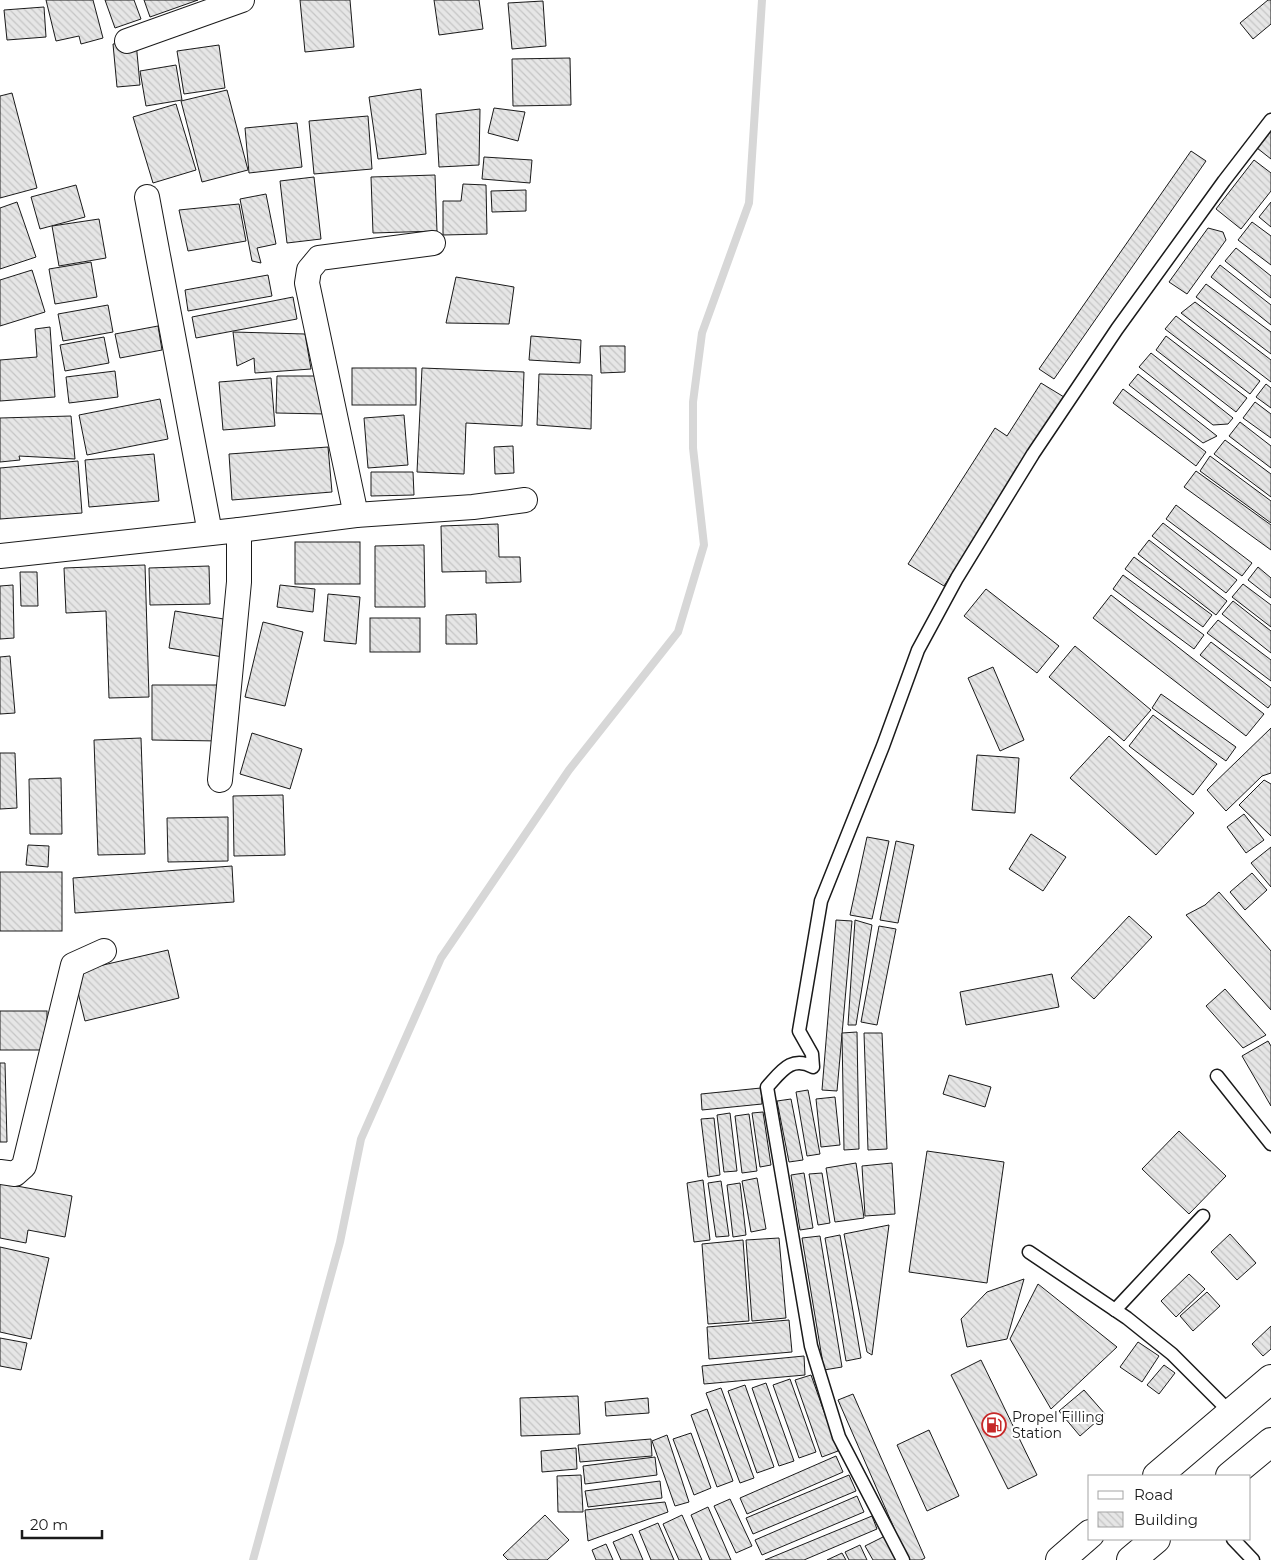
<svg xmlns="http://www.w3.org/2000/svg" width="1271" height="1560" font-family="Montserrat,sans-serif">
	<defs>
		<pattern id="building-back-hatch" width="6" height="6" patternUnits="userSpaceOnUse" patternTransform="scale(1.25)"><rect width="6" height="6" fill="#e6e6e6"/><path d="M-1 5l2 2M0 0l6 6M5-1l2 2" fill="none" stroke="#c5c5c5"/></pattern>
	</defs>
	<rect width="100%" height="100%" fill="#fff"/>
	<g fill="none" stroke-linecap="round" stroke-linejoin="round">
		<polyline stroke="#d7d7d7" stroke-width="8" points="253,1560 340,1242 361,1139 441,958 569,770 678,632 704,545 693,448 693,402 702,333 749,203 762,0"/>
	</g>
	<g fill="url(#building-back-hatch)" stroke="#1a1a1a">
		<polygon points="46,0 93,0 103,38 81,44 79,36 56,41"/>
		<polygon points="105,0 134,0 141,19 115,28"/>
		<polygon points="144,0 198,0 150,17"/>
		<polygon points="300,0 350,0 354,47 305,52"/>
		<polygon points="434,0 479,0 483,29 439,35"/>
		<polygon points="1268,0 1271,0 1271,24 1253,39 1240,23"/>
		<polygon points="543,1 546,46 512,49 508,3"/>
		<polygon points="44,7 46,37 7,40 4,10"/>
		<polygon points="136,42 140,85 117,87 113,44"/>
		<polygon points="219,45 225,88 184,94 177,51"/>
		<polygon points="570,58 571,105 513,106 512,59"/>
		<polygon points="176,65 182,100 146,106 140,71"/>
		<polygon points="421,89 426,154 378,159 369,97"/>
		<polygon points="227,90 248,170 202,182 181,101"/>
		<polygon points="12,93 37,188 0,198 0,96"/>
		<polygon points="176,104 196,170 153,183 133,117"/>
		<polygon points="494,108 525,112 518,141 488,133"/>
		<polygon points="480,109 479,165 439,167 436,114"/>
		<polygon points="368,116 372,169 314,174 309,121"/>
		<polygon points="297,123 302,167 249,173 245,128"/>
		<polygon points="1271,131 1271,159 1257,148"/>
		<polygon points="1191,151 1206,161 1054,379 1039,369"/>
		<polygon points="484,157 532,160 530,183 482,179"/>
		<polygon points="1254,160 1271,173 1271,191 1241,229 1216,209"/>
		<polygon points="435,175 437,231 373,233 371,177"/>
		<polygon points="314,177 321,239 287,243 280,181"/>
		<polygon points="463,184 486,185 487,234 443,235 443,201 461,201"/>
		<polygon points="76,185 85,217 40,229 31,197"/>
		<polygon points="526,190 526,211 492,212 491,191"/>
		<polygon points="266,194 276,244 257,248 261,263 252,261 240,199"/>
		<polygon points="17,202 36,257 0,269 0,208"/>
		<polygon points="1271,202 1271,227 1259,217"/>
		<polygon points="239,204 246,241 188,251 179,210"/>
		<polygon points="99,219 106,258 59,266 52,226"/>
		<polygon points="1252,222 1271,236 1271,265 1238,240"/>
		<polygon points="1208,228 1223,232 1226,240 1187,294 1169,282"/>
		<polygon points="1236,248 1271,276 1271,298 1225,261"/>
		<polygon points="91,262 97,297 55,304 49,269"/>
		<polygon points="1220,265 1271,305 1271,325 1211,277"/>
		<polygon points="32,270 45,312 0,326 0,280"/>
		<polygon points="268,275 272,296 188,311 185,290"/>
		<polygon points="456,277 514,287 509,324 446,323"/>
		<polygon points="1206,284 1271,332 1271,354 1196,297"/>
		<polygon points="293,297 297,319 196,338 192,317"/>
		<polygon points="1195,302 1271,360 1271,382 1181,313"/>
		<polygon points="108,305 113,332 63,341 58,314"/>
		<polygon points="1176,316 1260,381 1250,394 1165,329"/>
		<polygon points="158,326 162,350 120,358 115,334"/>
		<polygon points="50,327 55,397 0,401 0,360 37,357 35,329"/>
		<polygon points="233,332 305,334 311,369 255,373 254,358 237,366"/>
		<polygon points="531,336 581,340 580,363 529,360"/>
		<polygon points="1166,336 1247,398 1236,412 1156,350"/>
		<polygon points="104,337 109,363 65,371 60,345"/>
		<polygon points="600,346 625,346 625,372 601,373"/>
		<polygon points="1151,353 1233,418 1228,424 1213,425 1139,367"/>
		<rect x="352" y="368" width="64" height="37"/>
		<polygon points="422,368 524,372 522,426 466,423 464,474 417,472"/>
		<polygon points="115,371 118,397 69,403 66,377"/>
		<polygon points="539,374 592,375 591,429 537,425"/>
		<polygon points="1138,374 1217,436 1203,443 1129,385"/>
		<polygon points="277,376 326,376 326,414 276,413"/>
		<polygon points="271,378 275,426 223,430 219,382"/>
		<polygon points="1041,383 1064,397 944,586 908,564 995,428 1007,436"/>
		<polygon points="1266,384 1271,388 1271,408 1256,397"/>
		<polygon points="1123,389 1206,452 1196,466 1113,403"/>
		<polygon points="160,399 168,439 87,455 79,415"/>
		<polygon points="1255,402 1271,414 1271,438 1243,418"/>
		<polygon points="404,415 408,465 368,468 364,418"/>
		<polygon points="71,416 75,459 19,456 20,460 0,462 0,418"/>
		<polygon points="1240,422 1271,446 1271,468 1229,436"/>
		<polygon points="1225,440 1271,474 1271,497 1214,454"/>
		<polygon points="513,446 514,473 495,474 494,447"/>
		<polygon points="328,447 332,492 232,500 229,454"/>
		<polygon points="154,454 159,501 89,507 85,460"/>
		<polygon points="1210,456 1271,501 1271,523 1200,471"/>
		<polygon points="78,461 82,513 0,519 0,468"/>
		<polygon points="1196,471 1271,525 1271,550 1184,487"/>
		<polygon points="371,472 413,472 414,495 371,496"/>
		<polygon points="1176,505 1252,563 1242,576 1166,519"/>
		<polygon points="1163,523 1237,580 1226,593 1152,536"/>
		<polygon points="498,524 499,557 520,557 521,582 486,583 486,571 442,572 441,526"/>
		<polygon points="1149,540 1227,601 1216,615 1138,554"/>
		<rect x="295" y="542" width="65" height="42"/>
		<polygon points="424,545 425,607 375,607 375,546"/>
		<polygon points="1134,557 1212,615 1203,627 1125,569"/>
		<polygon points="145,565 149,697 109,698 106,611 66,613 64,568"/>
		<polygon points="209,566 210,604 150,605 149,568"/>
		<polygon points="1258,567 1271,578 1271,598 1248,580"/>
		<polygon points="20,572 37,572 38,606 21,606"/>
		<polygon points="1123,575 1204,635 1194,649 1113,589"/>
		<polygon points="1243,584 1271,605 1271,627 1232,597"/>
		<polygon points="13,585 14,638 0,639 0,586"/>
		<polygon points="280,585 315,589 313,612 277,607"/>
		<polygon points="986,589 1059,646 1037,673 964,616"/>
		<polygon points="328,594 360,597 356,644 324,641"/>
		<polygon points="1111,595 1264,714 1246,736 1093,618"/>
		<polygon points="1233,601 1271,631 1271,653 1222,614"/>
		<polygon points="175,611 230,620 223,657 169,648"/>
		<polygon points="476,614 477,644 446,644 446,615"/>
		<rect x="370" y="618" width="50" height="34"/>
		<polygon points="1218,620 1271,660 1271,681 1207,633"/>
		<polygon points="263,622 303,632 285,706 245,697"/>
		<polygon points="1211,642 1271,688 1271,704 1268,708 1200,655"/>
		<polygon points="1075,646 1151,710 1124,741 1049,677"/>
		<polygon points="10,656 15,713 0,714 0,657"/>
		<polygon points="993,667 1024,740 1000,751 968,678"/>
		<polygon points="152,685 220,685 220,741 152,740"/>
		<polygon points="1161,694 1236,747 1226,761 1152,708"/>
		<polygon points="1153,715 1217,764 1193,795 1129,746"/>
		<polygon points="1271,728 1271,773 1262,776 1226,811 1207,790"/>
		<polygon points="252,733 302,749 290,789 240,774"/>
		<polygon points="1109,736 1194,813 1156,855 1070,778"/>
		<polygon points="141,738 145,854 98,855 94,740"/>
		<polygon points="0,753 15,753 17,808 0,809"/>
		<polygon points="977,755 1019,758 1015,813 972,810"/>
		<polygon points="61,778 62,834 30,834 29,779"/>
		<polygon points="1264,780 1271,784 1271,836 1239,805"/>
		<polygon points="283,795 285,855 234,856 233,796"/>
		<polygon points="1244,814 1264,840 1246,853 1227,827"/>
		<polygon points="228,817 228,861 168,862 167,818"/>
		<polygon points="1031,834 1066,857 1043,891 1009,869"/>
		<polygon points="867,837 889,841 872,919 850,915"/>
		<polygon points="896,841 914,845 898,923 880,920"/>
		<polygon points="28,845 49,846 48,867 26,865"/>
		<polygon points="1271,847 1271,887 1251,863"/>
		<polygon points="232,866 234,902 75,913 73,878"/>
		<rect x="0" y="872" width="62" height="59"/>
		<polygon points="1252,873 1267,890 1245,910 1230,892"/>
		<polygon points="1219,892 1271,951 1271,1010 1186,915 1205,905"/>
		<polygon points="1129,916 1152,937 1094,999 1071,978"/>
		<polygon points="836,920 852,921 837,1091 822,1090"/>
		<polygon points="855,920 872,925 856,1025 848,1025"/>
		<polygon points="879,926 896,929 877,1025 861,1022"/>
		<polygon points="168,950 179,998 85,1021 73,972"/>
		<polygon points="1052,974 1059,1007 966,1025 960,992"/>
		<polygon points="1225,989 1266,1035 1243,1048 1206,1006"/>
		<rect x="0" y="1011" width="47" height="39"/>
		<polygon points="857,1032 859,1149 844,1150 842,1033"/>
		<polygon points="864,1033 882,1033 887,1149 868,1150"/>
		<polygon points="1268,1041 1271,1046 1271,1106 1242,1056"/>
		<polygon points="0,1063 5,1063 7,1142 0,1142"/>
		<polygon points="949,1075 991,1087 985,1107 943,1094"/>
		<polygon points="761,1088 762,1104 702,1110 701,1094"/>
		<polygon points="808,1090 820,1154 807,1156 796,1092"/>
		<polygon points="835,1097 840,1145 821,1147 816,1099"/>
		<polygon points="791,1099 803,1160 789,1162 777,1101"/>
		<polygon points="763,1112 771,1165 760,1167 752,1113"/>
		<polygon points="730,1113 737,1171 724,1172 717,1115"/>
		<polygon points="749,1114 757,1171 742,1173 735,1116"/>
		<polygon points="714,1118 720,1175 708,1177 701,1119"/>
		<polygon points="1179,1131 1226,1176 1189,1214 1142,1169"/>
		<polygon points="927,1151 1004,1162 987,1283 909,1272"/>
		<polygon points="856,1163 864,1218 835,1222 826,1168"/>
		<polygon points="892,1163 895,1214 865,1216 862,1166"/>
		<polygon points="804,1173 813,1228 800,1230 791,1175"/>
		<polygon points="822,1173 830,1223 818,1225 809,1174"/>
		<polygon points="757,1178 766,1229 751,1232 742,1181"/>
		<polygon points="703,1180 710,1240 694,1242 687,1183"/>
		<polygon points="721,1181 729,1236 716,1237 708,1183"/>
		<polygon points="0,1183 72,1196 65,1237 28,1230 26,1243 0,1238"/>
		<polygon points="740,1183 746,1235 733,1237 727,1185"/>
		<polygon points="889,1225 872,1355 867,1352 844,1234"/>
		<polygon points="1230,1234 1256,1263 1237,1280 1211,1252"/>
		<polygon points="840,1235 861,1358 846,1361 825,1238"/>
		<polygon points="820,1236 842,1367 824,1370 802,1238"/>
		<polygon points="779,1238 786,1318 752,1321 746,1240"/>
		<polygon points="743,1240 749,1321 708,1324 702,1244"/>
		<polygon points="0,1247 49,1258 31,1339 0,1332"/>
		<polygon points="1189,1274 1205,1289 1176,1317 1161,1301"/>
		<polygon points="1024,1279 1007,1339 967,1347 961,1319 987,1292"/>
		<polygon points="1038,1284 1117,1347 1051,1409 1010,1339"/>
		<polygon points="1207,1292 1220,1306 1193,1331 1180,1316"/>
		<polygon points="789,1320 792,1352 709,1359 707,1327"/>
		<polygon points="1271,1326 1271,1349 1263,1356 1252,1344"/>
		<polygon points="0,1338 27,1343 21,1370 0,1366"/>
		<polygon points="1138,1342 1159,1356 1142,1382 1120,1367"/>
		<polygon points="804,1356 805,1375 704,1384 702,1366"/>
		<polygon points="981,1360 1037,1475 1008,1489 951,1375"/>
		<polygon points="1164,1365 1175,1373 1159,1394 1147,1385"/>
		<polygon points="811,1375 838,1451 822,1457 795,1380"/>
		<polygon points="790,1379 816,1452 799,1458 773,1385"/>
		<polygon points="766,1383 794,1461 779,1466 752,1388"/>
		<polygon points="745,1385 774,1467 757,1473 728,1391"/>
		<polygon points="721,1388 754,1478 740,1483 706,1393"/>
		<polygon points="1084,1390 1105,1414 1080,1436 1059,1411"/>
		<polygon points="853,1394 925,1558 921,1560 908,1560 838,1400"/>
		<polygon points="578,1396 580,1434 521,1436 520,1398"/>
		<polygon points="648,1398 649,1413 606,1416 605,1402"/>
		<polygon points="707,1409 733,1481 717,1487 691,1415"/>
		<polygon points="929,1430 959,1496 927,1511 897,1445"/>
		<polygon points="691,1433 711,1488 694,1495 673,1439"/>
		<polygon points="667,1435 689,1502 675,1506 652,1441"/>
		<polygon points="651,1439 652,1456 580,1462 578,1445"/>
		<polygon points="576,1448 577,1469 542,1472 541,1451"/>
		<polygon points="836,1456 843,1472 747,1514 740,1498"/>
		<polygon points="655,1457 657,1475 585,1484 583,1466"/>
		<polygon points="581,1475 583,1512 558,1512 557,1476"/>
		<polygon points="849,1475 856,1491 753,1534 746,1518"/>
		<polygon points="660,1481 662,1498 588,1507 585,1491"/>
		<polygon points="857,1496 864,1512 762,1555 755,1540"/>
		<polygon points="730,1499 752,1546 736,1553 714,1506"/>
		<polygon points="665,1502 668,1512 588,1541 585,1510"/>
		<polygon points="708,1507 731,1560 710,1560 691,1515"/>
		<polygon points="545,1515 569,1540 547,1560 508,1560 503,1555"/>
		<polygon points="682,1515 702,1560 679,1560 663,1524"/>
		<polygon points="872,1516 877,1529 804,1560 765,1560"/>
		<polygon points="658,1523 674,1560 651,1560 639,1531"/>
		<polygon points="632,1534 643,1560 621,1560 613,1542"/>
		<polygon points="885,1536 897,1560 873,1560 865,1546"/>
		<polygon points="606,1544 613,1560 596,1560 592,1550"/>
		<polygon points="860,1545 867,1560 849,1560 845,1552"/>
		<polygon points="842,1553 846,1560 827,1560"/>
	</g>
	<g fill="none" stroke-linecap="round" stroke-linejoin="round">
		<g stroke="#1a1a1a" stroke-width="15">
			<g id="lane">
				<polyline points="1217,1076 1271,1144"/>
				<polyline points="1029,1252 1127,1318 1172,1354 1231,1413"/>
				<polyline points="1115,1310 1203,1216"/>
				<polyline points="1233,1539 1253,1560"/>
				<path d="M903,1560l-64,-123 -28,-91 -44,-259c14,-15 24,-32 46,-20l-1,-13 -13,-23 22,-130 62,-155 35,-96 39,-72 76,-124 84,-125 107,-148 47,-61"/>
			</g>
		</g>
		<g stroke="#1a1a1a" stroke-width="26">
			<g id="street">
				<polyline points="127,41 242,0"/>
				<polyline points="147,197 210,533"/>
				<polyline points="356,515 307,283 309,270 319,258 433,243"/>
				<polyline points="0,556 239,530 356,515 473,507 525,500"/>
				<polyline points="220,780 239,582 239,530"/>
				<polyline points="0,1172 15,1174 24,1166 73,965 104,951"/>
			</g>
		</g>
		<g stroke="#1a1a1a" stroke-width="30">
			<g id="highway">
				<polyline points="1157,1476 1271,1379"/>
				<polyline points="1230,1476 1271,1442"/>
				<polyline points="1060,1560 1090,1534"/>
				<polyline points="1131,1560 1156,1539"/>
			</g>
		</g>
		<use href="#lane" stroke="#fff" stroke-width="12"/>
		<use href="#street" stroke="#fff" stroke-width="24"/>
		<use href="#highway" stroke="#fff" stroke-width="28"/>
	</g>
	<defs>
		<g id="fuel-ring" transform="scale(1.25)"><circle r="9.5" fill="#fff" stroke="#c62828" stroke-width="1.5"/><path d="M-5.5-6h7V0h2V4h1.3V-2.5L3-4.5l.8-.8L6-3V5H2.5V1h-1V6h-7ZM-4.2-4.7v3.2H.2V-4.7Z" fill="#c62828"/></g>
	</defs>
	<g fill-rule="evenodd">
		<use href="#fuel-ring" x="994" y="1425"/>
	</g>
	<g text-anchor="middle" stroke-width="4" stroke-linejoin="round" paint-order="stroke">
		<g font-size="14" fill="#1a1a1a" stroke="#fff" text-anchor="start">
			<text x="1012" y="1422">Propel Filling<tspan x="1012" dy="16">Station</tspan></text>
		</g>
	</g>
	<rect x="1088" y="1475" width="162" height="65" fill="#ffffff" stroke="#a3a3a3"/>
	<rect x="1098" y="1491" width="25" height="8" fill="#ffffff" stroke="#a3a3a3"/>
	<text x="1134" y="1500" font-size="15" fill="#1a1a1a">Road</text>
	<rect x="1098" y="1512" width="25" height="15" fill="url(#building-back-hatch)" stroke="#a3a3a3"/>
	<text x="1134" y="1525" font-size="15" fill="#1a1a1a">Building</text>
	<path d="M22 1530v8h80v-8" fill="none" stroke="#1a1a1a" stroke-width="2.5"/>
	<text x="30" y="1530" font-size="15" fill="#1a1a1a" stroke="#ffffff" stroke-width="4" paint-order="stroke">20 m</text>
</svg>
